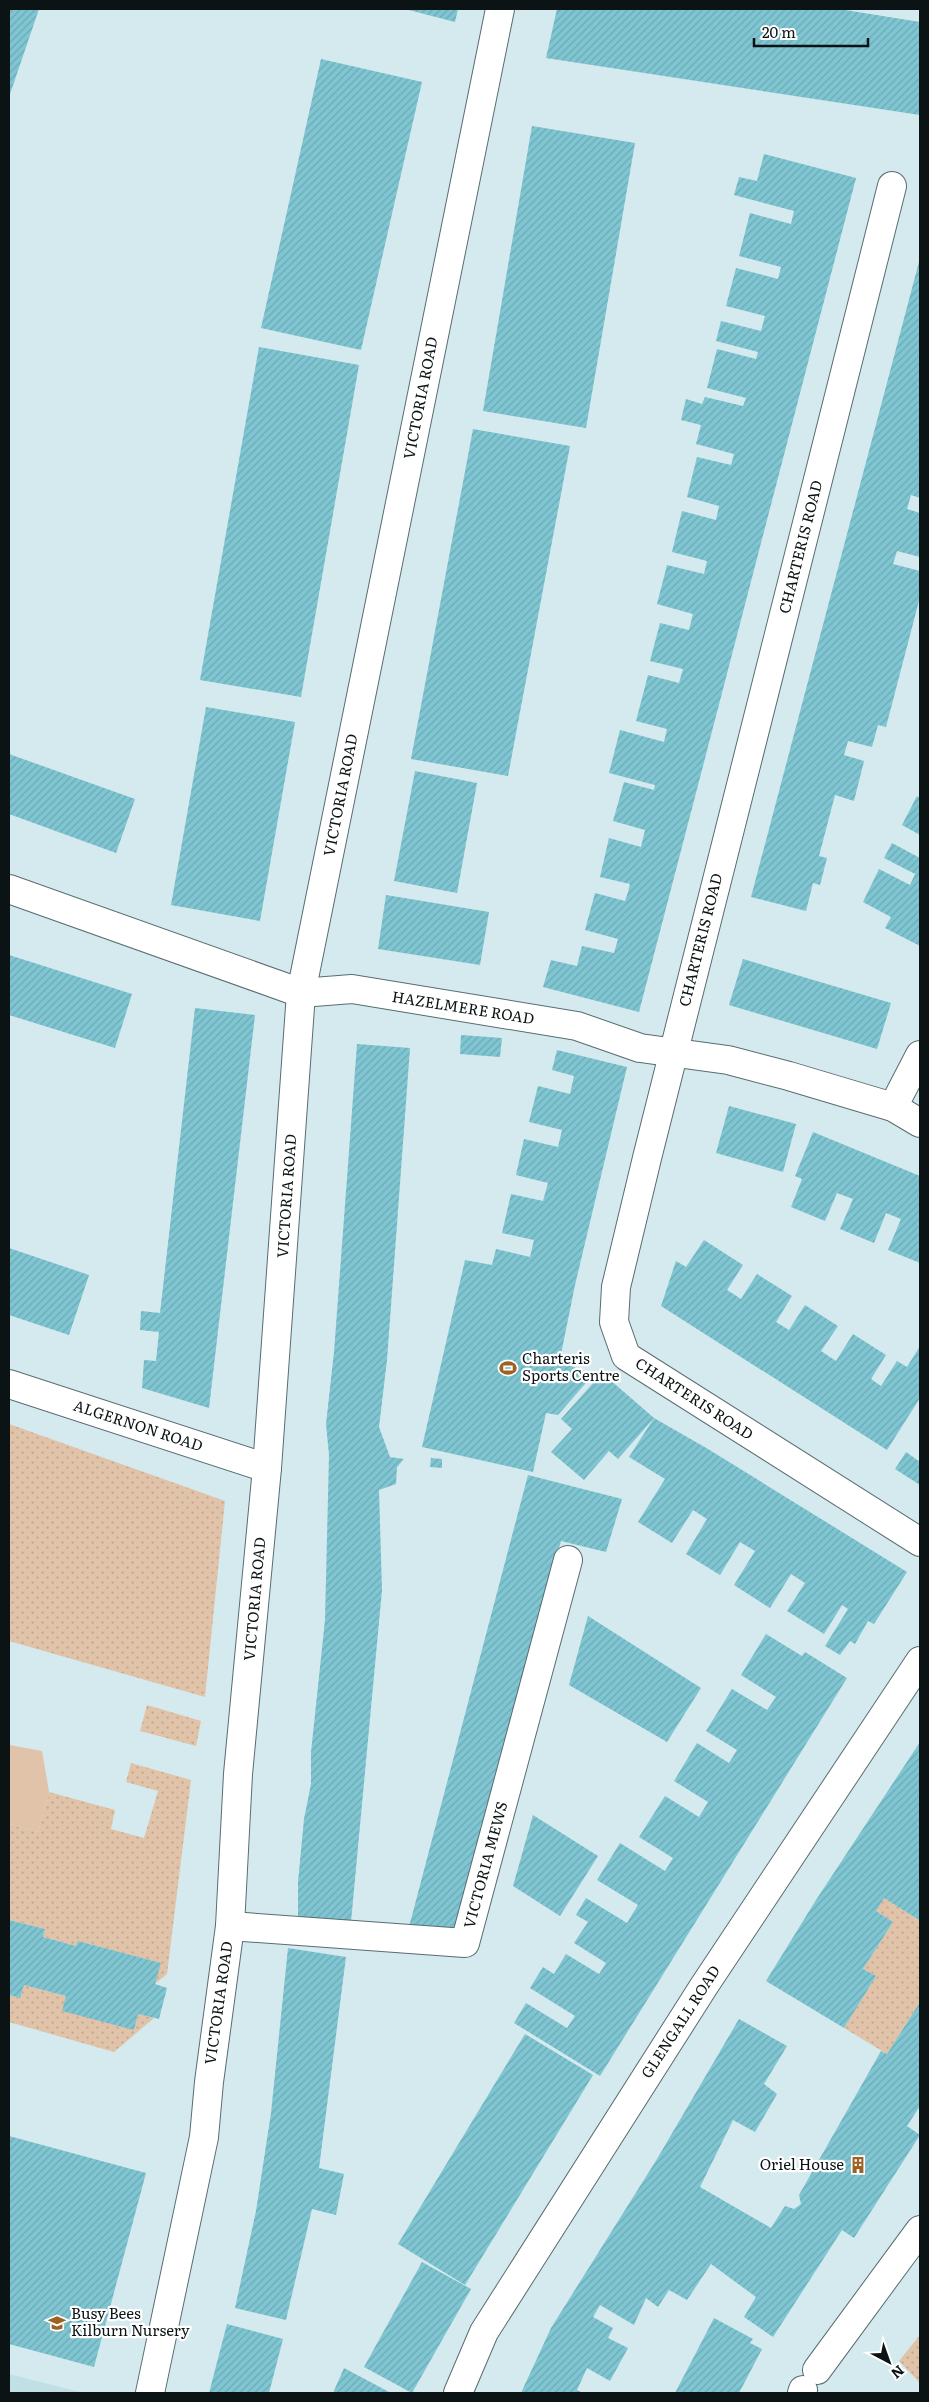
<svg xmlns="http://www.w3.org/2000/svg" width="929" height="2402" font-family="Literata,serif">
	<defs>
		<pattern id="green-dots" width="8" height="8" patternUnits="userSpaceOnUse" patternTransform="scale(1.25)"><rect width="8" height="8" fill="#e0c3a8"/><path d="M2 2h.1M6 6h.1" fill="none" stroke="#bfa790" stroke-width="1.8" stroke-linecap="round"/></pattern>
		<pattern id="building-hatch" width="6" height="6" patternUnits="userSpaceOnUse" patternTransform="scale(1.25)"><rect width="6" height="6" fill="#7fc6d2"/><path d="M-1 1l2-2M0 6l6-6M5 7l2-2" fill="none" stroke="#6ca9b3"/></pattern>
	</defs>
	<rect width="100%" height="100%" fill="#d4eaee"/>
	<polygon fill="#c1e0e5" points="9,2374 84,2393 9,2393"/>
	<g fill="url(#green-dots)">
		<polygon points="9,1424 225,1501 205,1697 9,1641"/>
		<polygon points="147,1705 201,1721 196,1746 140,1731"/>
		<polygon points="131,1763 191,1780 167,1974 155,1984 160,1963 78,1941 76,1946 43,1937 45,1929 9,1920 9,1824 38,1832 49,1792 115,1810 111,1829 144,1838 158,1791 126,1782"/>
		<polygon points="884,1898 919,1920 920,1918 920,2002 887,2054 844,2028 875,1976 863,1969 893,1922 876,1911"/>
		<polygon points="24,1985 66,1996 134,2030 138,2014 154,2018 114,2052 9,2022 9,1995 20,1998"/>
		<polygon points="920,2335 920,2383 899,2361"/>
	</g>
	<polygon fill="#e0c3a8" points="9,1745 42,1751 49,1792 38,1832 9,1824"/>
	<g fill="url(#building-hatch)">
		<polygon points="9,9 39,9 9,97"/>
		<polygon points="405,9 458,9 455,22"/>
		<polygon points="557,9 839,9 920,22 920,115 546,58"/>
		<polygon points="321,59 422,82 361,350 261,328"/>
		<polygon points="532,126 635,143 586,428 483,411"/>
		<polygon points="764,154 856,178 639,1012 543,987 551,960 577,966 582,946 614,953 618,939 585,930 595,893 625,901 628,892 630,884 600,877 609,838 641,847 645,830 613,821 624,782 654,790 655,785 609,773 620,730 664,742 667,729 636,721 648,675 679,683 683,669 650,661 660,623 689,630 693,614 657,604 667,565 704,574 707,561 672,552 682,511 716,520 719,506 687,497 697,457 731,465 734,454 696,444 701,425 681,420 686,399 702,404 705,397 743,406 746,398 707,388 717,349 756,359 758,352 716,341 721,321 761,331 765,316 726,306 736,268 778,279 781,267 739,256 750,213 791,224 794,211 734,195 739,177 757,181"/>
		<polygon points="920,258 920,498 911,495 907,509 920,513 920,557 897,551 893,564 920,571 920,597 886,727 878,725 872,747 848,741 844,755 864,761 854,801 835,795 819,856 827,858 820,885 813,883 806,911 751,897"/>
		<polygon points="259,347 359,365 301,697 200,680"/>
		<polygon points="473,429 570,446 508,776 411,759"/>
		<polygon points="206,707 295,722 260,921 171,905"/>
		<polygon points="9,754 135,799 116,853 9,814"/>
		<polygon points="415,771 477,783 457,893 394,881"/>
		<polygon points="917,796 920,798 920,835 902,825"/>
		<polygon points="892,843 920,858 920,946 885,928 891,917 863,902 879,869 910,885 915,874 884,858"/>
		<polygon points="386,895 489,912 480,965 378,949"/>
		<polygon points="9,955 132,994 115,1048 9,1015"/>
		<polygon points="743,959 891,1003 877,1049 729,1005"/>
		<polygon points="195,1008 255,1015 209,1408 142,1388 144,1360 156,1361 159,1332 140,1330 141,1311 160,1313"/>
		<polygon points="461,1035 502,1038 500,1057 460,1054"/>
		<polygon points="357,1044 410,1048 387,1360 379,1427 390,1457 404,1459 397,1467 396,1484 379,1490 382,1590 351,1922 298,1919 298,1882 304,1819 311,1784 311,1752 325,1620 329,1455 326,1424 334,1352"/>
		<polygon points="557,1050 627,1067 575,1285 560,1359 591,1377 558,1415 546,1413 533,1472 422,1447 465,1260 492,1265 496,1249 530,1257 534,1240 502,1233 511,1194 543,1201 548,1183 516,1175 524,1139 558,1147 562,1130 529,1122 538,1086 570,1094 574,1076 552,1070"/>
		<polygon points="729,1106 796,1124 783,1172 716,1153"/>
		<polygon points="813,1132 920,1176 920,1263 888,1250 901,1219 886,1213 874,1243 840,1229 853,1199 837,1193 825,1221 791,1207 802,1179 795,1176"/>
		<polygon points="704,1240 743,1265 727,1290 735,1295 741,1299 757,1274 792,1296 776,1322 789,1330 805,1305 838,1326 821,1351 836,1361 853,1334 886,1355 871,1379 881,1386 897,1361 907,1367 920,1346 920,1398 887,1450 661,1306 676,1261 686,1267"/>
		<polygon points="9,1248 89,1275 69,1335 9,1315"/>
		<polygon points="602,1373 654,1418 618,1459 609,1451 584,1480 551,1452 572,1429 561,1419"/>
		<polygon points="654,1418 708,1449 907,1572 874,1624 868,1621 855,1644 850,1641 840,1655 825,1646 848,1609 842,1605 824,1634 787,1611 805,1583 791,1574 770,1608 734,1585 755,1551 740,1542 720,1575 686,1554 707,1519 693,1510 672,1543 638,1522 665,1479 629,1457"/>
		<polygon points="906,1452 920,1462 920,1485 895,1469"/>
		<polygon points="431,1458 442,1459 442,1468 430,1467"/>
		<polygon points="528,1475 622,1499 606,1552 561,1541 458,1930 409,1927"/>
		<polygon points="588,1616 701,1688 667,1742 569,1685"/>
		<polygon points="766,1634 802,1656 805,1652 847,1678 600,2076 514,2023 526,2003 567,2028 575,2016 530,1988 543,1967 554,1974 566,1954 599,1974 606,1963 574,1943 588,1922 576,1915 586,1898 627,1923 633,1913 638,1905 597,1880 620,1843 665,1871 673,1858 639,1837 665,1796 699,1817 708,1802 674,1781 697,1743 729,1763 737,1750 706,1731 732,1689 767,1710 776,1697 741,1675"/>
		<polygon points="920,1742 920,1918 919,1920 884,1898 876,1911 893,1922 863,1969 876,1976 844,2028 766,1981 816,1900"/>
		<polygon points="533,1815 598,1856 560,1916 513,1886"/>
		<polygon points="9,1920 45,1929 43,1937 76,1946 78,1941 161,1963 155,1984 167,1988 159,2019 138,2014 134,2030 62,2011 66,1996 24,1985 20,1998 9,1995"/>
		<polygon points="288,1948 346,1957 319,2168 344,2174 336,2215 312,2209 286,2320 235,2308 256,2211 271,2113"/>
		<polygon points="920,2002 920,2106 907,2126 920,2135 854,2238 842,2230 773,2337 744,2317 756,2297 711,2264 687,2300 669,2290 658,2307 646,2298 634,2325 600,2305 593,2317 613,2328 608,2338 628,2348 610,2381 587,2368 577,2390 583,2393 521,2393 551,2328 657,2159 739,2019 787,2046 764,2084 777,2094 755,2132 733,2120 700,2187 771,2228 785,2206 794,2209 801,2204 799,2195 881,2051 887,2054"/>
		<polygon points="525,2034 593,2075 465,2285 398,2244"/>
		<polygon points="9,2136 146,2173 94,2367 9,2344"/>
		<polygon points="422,2262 471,2289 412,2393 364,2367"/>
		<polygon points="714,2318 753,2339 750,2343 762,2349 739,2393 675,2393"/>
		<polygon points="227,2324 283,2339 269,2393 209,2393"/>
		<polygon points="344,2368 391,2393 333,2393"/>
	</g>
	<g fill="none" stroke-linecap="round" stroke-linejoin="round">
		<g stroke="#596c70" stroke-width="30">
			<g id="minor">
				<polyline points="892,186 647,1158 616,1287 614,1322 626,1356 920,1542"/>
				<polyline points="9,889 301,993 352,989 577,1026 640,1048 728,1060 789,1076 893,1107 920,1123"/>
				<polyline points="893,1107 920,1055"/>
				<polyline points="9,1384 267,1468"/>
				<polyline points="230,1926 465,1943 568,1560"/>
				<polyline points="817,2370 920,2230"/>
				<polyline points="150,2393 204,2137 209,2082 230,1926 238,1774 267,1468 301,993 500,9"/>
				<polyline points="458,2393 484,2332 704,1986 920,1661"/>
				<polyline points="802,2393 803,2390"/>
			</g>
		</g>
		<use href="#minor" stroke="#fff" stroke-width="28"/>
	</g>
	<defs>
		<g id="stadium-bare" transform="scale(1.35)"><path d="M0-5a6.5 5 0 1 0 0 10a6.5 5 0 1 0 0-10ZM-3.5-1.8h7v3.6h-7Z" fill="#9d6222" stroke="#fff" stroke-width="2.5" paint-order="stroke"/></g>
		<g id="building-bare" transform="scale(1.35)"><path d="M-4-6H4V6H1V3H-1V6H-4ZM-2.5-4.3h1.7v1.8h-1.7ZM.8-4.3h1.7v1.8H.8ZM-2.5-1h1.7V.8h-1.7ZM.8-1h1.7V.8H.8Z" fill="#9d6222" stroke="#fff" stroke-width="2.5" paint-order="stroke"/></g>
		<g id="school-bare" transform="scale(1.35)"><path d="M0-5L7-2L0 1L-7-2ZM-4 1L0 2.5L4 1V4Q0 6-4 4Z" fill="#9d6222" stroke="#fff" stroke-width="2.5" paint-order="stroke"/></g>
	</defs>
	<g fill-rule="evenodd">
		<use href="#stadium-bare" x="508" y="1368"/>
		<use href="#building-bare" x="858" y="2165"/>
		<use href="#school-bare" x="57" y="2323"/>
	</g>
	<g text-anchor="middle" stroke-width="4.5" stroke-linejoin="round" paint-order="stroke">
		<g font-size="15" fill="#0b1314" stroke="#fff">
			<text transform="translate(421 398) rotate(-79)" y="5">VICTORIA ROAD</text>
			<text transform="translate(801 547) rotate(-76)" y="5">CHARTERIS ROAD</text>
			<text transform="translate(341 795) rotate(-79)" y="5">VICTORIA ROAD</text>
			<text transform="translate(701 940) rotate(-76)" y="5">CHARTERIS ROAD</text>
			<text transform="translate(463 1008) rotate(9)" y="5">HAZELMERE ROAD</text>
			<text transform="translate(287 1196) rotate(-86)" y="5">VICTORIA ROAD</text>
			<text transform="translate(694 1399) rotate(33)" y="5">CHARTERIS ROAD</text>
			<text transform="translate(138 1426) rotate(18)" y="5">ALGERNON ROAD</text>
			<text transform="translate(255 1599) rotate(-85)" y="5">VICTORIA ROAD</text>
			<text transform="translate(486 1865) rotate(-75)" y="5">VICTORIA MEWS</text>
			<text transform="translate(219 2003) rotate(-82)" y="5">VICTORIA ROAD</text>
			<text transform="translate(681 2022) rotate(-57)" y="5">GLENGALL ROAD</text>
		</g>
		<g font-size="15" fill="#0b1314" stroke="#fff" text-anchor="start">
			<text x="522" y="1364">Charteris<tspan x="522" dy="17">Sports Centre</tspan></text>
			<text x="844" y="2170" text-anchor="end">Oriel House</text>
			<text x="71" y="2319">Busy Bees<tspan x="71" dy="17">Kilburn Nursery</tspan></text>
		</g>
	</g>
	<rect width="929" height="2402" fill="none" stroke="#0b1314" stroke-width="20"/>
	<g transform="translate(889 2362) rotate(139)" stroke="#ffffff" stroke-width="4" paint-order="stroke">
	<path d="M0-4L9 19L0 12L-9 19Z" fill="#0b1314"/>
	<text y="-8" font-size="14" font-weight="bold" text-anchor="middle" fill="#0b1314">N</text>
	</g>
	<path d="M754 38v8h114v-8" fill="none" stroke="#0b1314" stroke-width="2.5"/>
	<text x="762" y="38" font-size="15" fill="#0b1314" stroke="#ffffff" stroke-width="4" paint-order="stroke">20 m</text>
</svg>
